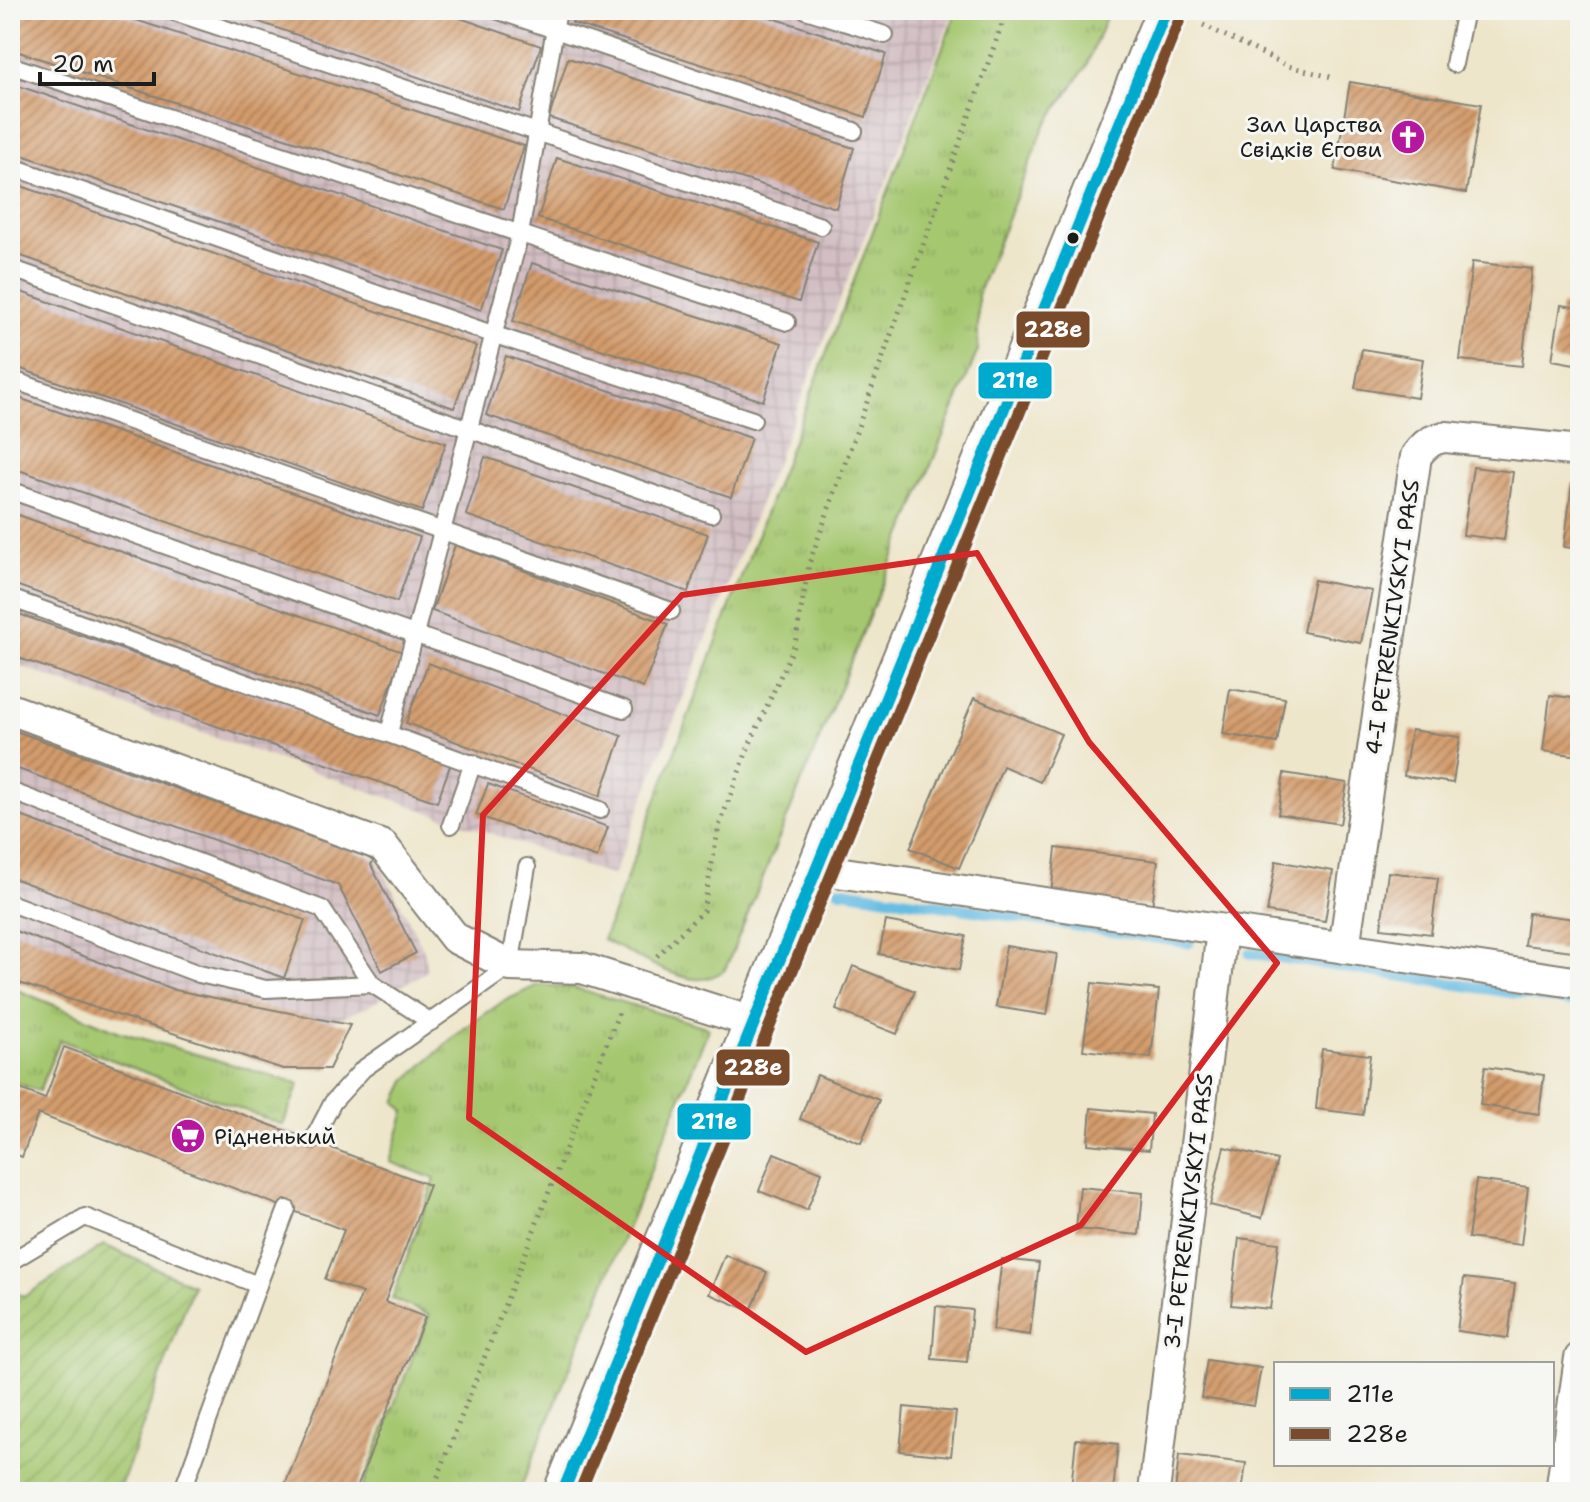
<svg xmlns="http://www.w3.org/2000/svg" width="1590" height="1502" font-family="'Shantell Sans',sans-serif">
	<defs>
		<pattern id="industrial-grid" width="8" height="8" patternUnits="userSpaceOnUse" patternTransform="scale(2)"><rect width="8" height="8" fill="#d2bec3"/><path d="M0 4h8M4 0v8" fill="none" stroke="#b4a3a7"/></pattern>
		<pattern id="grass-tufts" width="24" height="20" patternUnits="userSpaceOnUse" patternTransform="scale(2)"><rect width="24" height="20" fill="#a5c770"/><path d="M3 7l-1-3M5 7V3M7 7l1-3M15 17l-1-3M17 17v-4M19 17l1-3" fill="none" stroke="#8daa60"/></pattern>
		<pattern id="garden-furrows" width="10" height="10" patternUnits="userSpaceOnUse" patternTransform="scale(2)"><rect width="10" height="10" fill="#a5c770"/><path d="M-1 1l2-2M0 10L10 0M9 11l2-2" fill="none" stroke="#8daa60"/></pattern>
		<pattern id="building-hatch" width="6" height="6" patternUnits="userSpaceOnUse" patternTransform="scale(2)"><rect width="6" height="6" fill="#d39b6c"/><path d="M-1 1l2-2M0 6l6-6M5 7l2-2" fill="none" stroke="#aa7e58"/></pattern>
	</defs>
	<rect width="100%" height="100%" fill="#f6f6f2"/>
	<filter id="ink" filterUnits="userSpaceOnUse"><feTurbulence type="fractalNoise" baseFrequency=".0125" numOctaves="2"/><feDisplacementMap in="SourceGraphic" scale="16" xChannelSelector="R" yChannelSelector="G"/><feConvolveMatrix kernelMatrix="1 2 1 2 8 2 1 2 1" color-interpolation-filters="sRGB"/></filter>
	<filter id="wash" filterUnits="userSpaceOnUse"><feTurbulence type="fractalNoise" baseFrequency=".006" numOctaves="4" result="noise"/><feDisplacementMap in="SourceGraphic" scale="32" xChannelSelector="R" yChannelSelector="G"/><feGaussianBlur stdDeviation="1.8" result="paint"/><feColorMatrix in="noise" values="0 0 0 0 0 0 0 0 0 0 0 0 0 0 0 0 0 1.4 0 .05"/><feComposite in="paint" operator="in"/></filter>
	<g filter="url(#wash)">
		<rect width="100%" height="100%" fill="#eee6cb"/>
		<g fill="url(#industrial-grid)">
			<polygon points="10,10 954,10 613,876 139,711 10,662"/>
			<polygon points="10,725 377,859 424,950 427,971 367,1007 267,1048 10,968"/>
		</g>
		<g fill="url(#grass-tufts)" stroke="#607246" stroke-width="2">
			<path d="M957,10h152l-23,57 -42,60 -66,166v57l-253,620c-9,6 -18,10 -29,9 -24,-1 -69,-28 -93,-39z"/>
			<polygon points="538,985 575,988 709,1028 519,1492 360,1492 429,1315 392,1299 435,1179 390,1162 405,1111 396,1102 407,1079 462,1030 502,1002"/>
			<polygon points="10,987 120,1032 299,1084 283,1125 60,1040 39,1091 10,1081"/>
		</g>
		<polygon fill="url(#garden-furrows)" stroke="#607246" stroke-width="2" points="104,1245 193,1285 119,1492 10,1492 10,1292 25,1296"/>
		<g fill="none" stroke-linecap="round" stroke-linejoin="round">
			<g stroke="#67bde4" stroke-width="11">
				<polyline points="839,890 1189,943"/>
				<polyline points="1250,953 1580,1003"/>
			</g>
		</g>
		<g id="blocks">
			<g fill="url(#building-hatch)">
				<polygon points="23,10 105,10 524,146 504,209 10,49"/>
				<polygon points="225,10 437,10 541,46 519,112"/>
				<polygon points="576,10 748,10 886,54 866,117 572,23"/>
				<polygon points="568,58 854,148 836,208 549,118"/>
				<polygon points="1350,82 1481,104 1466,193 1335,170"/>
				<polygon points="10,83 502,250 481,310 10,151"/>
				<polygon points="557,158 818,242 799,302 538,218"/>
				<polygon points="10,182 476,346 454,408 10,252"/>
				<polygon points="1472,262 1532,269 1522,366 1460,360"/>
				<polygon points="532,263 782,343 763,401 513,321"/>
				<polygon points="10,288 446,443 422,511 10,365"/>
				<polygon points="1561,305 1580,308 1580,365 1552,360"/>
				<polygon points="1362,349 1423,359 1417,398 1355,388"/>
				<polygon points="506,356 751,438 731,497 486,415"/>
				<polygon points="10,395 420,537 397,602 10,467"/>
				<polygon points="485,457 708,534 688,592 466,515"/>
				<polygon points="1473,467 1513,472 1504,540 1463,535"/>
				<polygon points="1572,483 1580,484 1580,549 1564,547"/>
				<polygon points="10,512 403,652 380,715 10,583"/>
				<polygon points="455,545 668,624 643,688 432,611"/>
				<polygon points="1314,580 1372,591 1361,643 1303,632"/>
				<polygon points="10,611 451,763 437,802 10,655"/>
				<polygon points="428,663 622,736 600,796 406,723"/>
				<polygon points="1230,689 1285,698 1277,743 1223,734"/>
				<polygon points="1550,695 1580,699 1580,756 1543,751"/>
				<polygon points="974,698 1061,734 1040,782 1003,766 959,868 910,848"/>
				<polygon points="10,729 367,857 373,861 371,865 416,953 382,971 338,885 10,766"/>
				<polygon points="1411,730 1460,737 1453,783 1404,776"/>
				<polygon points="1284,773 1347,783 1340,824 1278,814"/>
				<polygon points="488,784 608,827 597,858 476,815"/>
				<polygon points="10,812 305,920 284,978 10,877"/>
				<polygon points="1056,848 1158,861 1152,907 1051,895"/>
				<polygon points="1276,861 1333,871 1325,921 1267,912"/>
				<polygon points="1388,872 1438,878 1431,934 1381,928"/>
				<polygon points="1528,913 1576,919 1572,951 1524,945"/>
				<polygon points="886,921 966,936 959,970 879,954"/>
				<polygon points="10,929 175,990 350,1025 329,1069 283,1069 10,980"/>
				<polygon points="1006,946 1057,954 1047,1015 996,1007"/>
				<polygon points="853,966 915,991 897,1034 836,1010"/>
				<polygon points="1092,983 1159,990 1151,1058 1083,1050"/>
				<polygon points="64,1047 429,1185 385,1302 425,1317 355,1492 282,1492 362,1293 325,1279 344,1230 38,1114 22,1157 10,1152 10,1085 45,1099"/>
				<polygon points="1322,1049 1370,1055 1363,1115 1316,1109"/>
				<polygon points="1485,1067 1544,1075 1539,1114 1480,1105"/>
				<polygon points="817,1075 879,1100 861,1143 800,1119"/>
				<polygon points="1091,1108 1152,1114 1149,1150 1088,1144"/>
				<polygon points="1224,1147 1277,1160 1262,1218 1210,1205"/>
				<polygon points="774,1153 822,1172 807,1210 759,1191"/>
				<polygon points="1476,1180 1528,1187 1521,1245 1468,1238"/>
				<polygon points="1080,1187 1143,1193 1139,1235 1076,1229"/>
				<polygon points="1239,1238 1279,1243 1270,1309 1231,1305"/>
				<polygon points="725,1255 767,1272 751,1311 709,1294"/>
				<polygon points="1002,1259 1039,1263 1030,1335 993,1330"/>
				<polygon points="1464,1278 1515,1284 1508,1338 1457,1331"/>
				<polygon points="936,1306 972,1310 967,1362 932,1359"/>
				<polygon points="1207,1360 1261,1368 1254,1406 1201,1398"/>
				<polygon points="904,1407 956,1412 951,1456 900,1451"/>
				<polygon points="1076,1439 1118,1444 1113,1492 1071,1488"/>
				<polygon points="1179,1455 1246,1463 1242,1492 1175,1492"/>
			</g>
		</g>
	</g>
	<g filter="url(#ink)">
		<use href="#blocks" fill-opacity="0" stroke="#858174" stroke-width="2"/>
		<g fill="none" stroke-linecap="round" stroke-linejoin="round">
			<g stroke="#858174" stroke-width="20">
				<g id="service">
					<polyline points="168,10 821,226"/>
					<polyline points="496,10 854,131"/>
					<polyline points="806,10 885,35"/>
					<polyline points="1454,64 1465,10"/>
					<polyline points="10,65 787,322"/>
					<polyline points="10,166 492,334 753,420"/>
					<polyline points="10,268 711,514"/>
					<polyline points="10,379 671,611"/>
					<polyline points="10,490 624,709"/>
					<polyline points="10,598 600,810"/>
					<polyline points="389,733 520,234 558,10"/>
					<polyline points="10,791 322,909 372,984 431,1022"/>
					<polyline points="451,825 473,763"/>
					<polyline points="10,903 199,974 266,989 372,984"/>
					<polyline points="313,1140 333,1102 363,1069 510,966 527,867"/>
					<polyline points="10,1262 85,1217 258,1285 182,1492"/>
					<polyline points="258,1285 287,1209"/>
				</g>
			</g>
			<g stroke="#858174" stroke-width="34">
				<g id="minor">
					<polyline points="10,709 383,846 455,938 510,966 582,968 755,1023"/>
					<polyline points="817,869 1580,983"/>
					<path d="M1344,948l72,-492c9,-12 15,-17 30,-19l134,14"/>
					<polyline points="1154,1492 1222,930"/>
					<polyline points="1561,1492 1580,1358"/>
				</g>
			</g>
			<g stroke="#858174" stroke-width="42">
				<polyline id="tertiary" points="563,1492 1166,10"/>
			</g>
			<g stroke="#858174" stroke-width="5" stroke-dasharray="2 6" stroke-linecap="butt">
				<polyline points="1203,25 1288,66 1331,77"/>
				<polyline points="657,956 703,911 719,826 748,748 795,644 809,564 1007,10"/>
				<polyline points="432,1492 619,1012"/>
			</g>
			<use href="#service" stroke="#fff" stroke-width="16"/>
			<use href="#minor" stroke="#fff" stroke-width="30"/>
			<use href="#tertiary" stroke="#fff" stroke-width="38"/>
			<g stroke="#f6f6f2" stroke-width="18">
				<polyline id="bus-1" points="563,1492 1166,10"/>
			</g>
			<g stroke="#f6f6f2" stroke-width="18">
				<polyline id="bus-2" points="580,1492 1181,16"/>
			</g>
			<use href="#bus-1" stroke="#00a9ce" stroke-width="12"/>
			<use href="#bus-2" stroke="#7a4b2a" stroke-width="12"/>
		</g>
	</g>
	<path fill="none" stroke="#d62828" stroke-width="6" stroke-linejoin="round" d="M977,553l112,189 188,221 -196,262 -275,127 -337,-234 14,-303 199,-220z"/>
	<defs>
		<g id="church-disc" transform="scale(1.8)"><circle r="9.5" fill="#b5179e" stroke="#f6f6f2"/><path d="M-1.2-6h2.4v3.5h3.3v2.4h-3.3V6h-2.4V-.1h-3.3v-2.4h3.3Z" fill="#fff"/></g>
		<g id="supermarket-disc" transform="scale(1.8)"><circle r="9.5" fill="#b5179e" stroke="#f6f6f2"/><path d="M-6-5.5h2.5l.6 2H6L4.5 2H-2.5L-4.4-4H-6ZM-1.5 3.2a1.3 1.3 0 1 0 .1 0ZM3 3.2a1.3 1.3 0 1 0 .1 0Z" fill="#fff"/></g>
	</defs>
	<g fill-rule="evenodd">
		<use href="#church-disc" x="1408" y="137"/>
		<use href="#supermarket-disc" x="188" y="1136"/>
	</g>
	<circle fill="#1c1c1c" stroke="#f6f6f2" stroke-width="3" cx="1073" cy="238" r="7"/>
	<g text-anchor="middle" stroke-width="6" stroke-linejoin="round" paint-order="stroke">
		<g font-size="22" fill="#1c1c1c" stroke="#f6f6f2" text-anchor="end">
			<text x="1382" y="132">Зал Царства<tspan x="1382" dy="25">Свідків Єгови</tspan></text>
			<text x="214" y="1144" text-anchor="start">Рідненький</text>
		</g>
		<g font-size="22" fill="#1c1c1c" stroke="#f6f6f2">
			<text transform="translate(1392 617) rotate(-82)" y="8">4-I PETRENKIVSKYI PASS</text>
			<text transform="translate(1188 1211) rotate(-83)" y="8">3-I PETRENKIVSKYI PASS</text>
		</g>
	</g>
	<g stroke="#f6f6f2" stroke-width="3">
		<rect x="1015" y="310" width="76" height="39" rx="8" fill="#7a4b2a"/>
		<rect x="977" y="361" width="76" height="39" rx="8" fill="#00a9ce"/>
		<rect x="715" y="1048" width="76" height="39" rx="8" fill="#7a4b2a"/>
		<rect x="676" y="1102" width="76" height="39" rx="8" fill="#00a9ce"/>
	</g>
	<g font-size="22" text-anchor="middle" font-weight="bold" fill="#fff">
		<text x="1053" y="337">228е</text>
		<text x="1015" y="388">211е</text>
		<text x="753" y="1075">228е</text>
		<text x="714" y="1129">211е</text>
	</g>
	<rect width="1590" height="1502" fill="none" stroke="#f6f6f2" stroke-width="40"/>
	<rect x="1274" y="1362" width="280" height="104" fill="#f6f6f2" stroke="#9f9f9c" stroke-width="2"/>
	<rect x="1290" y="1388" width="40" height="12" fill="#00a9ce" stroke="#9f9f9c" stroke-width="2"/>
	<text x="1346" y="1402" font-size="24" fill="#1c1c1c">211е</text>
	<rect x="1290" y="1428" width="40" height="12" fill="#7a4b2a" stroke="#9f9f9c" stroke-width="2"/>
	<text x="1346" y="1442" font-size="24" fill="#1c1c1c">228е</text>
	<path d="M40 72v12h114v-12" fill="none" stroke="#1c1c1c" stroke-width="4"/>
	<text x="52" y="72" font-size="24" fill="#1c1c1c" stroke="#f6f6f2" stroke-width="6" paint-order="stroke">20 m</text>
</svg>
